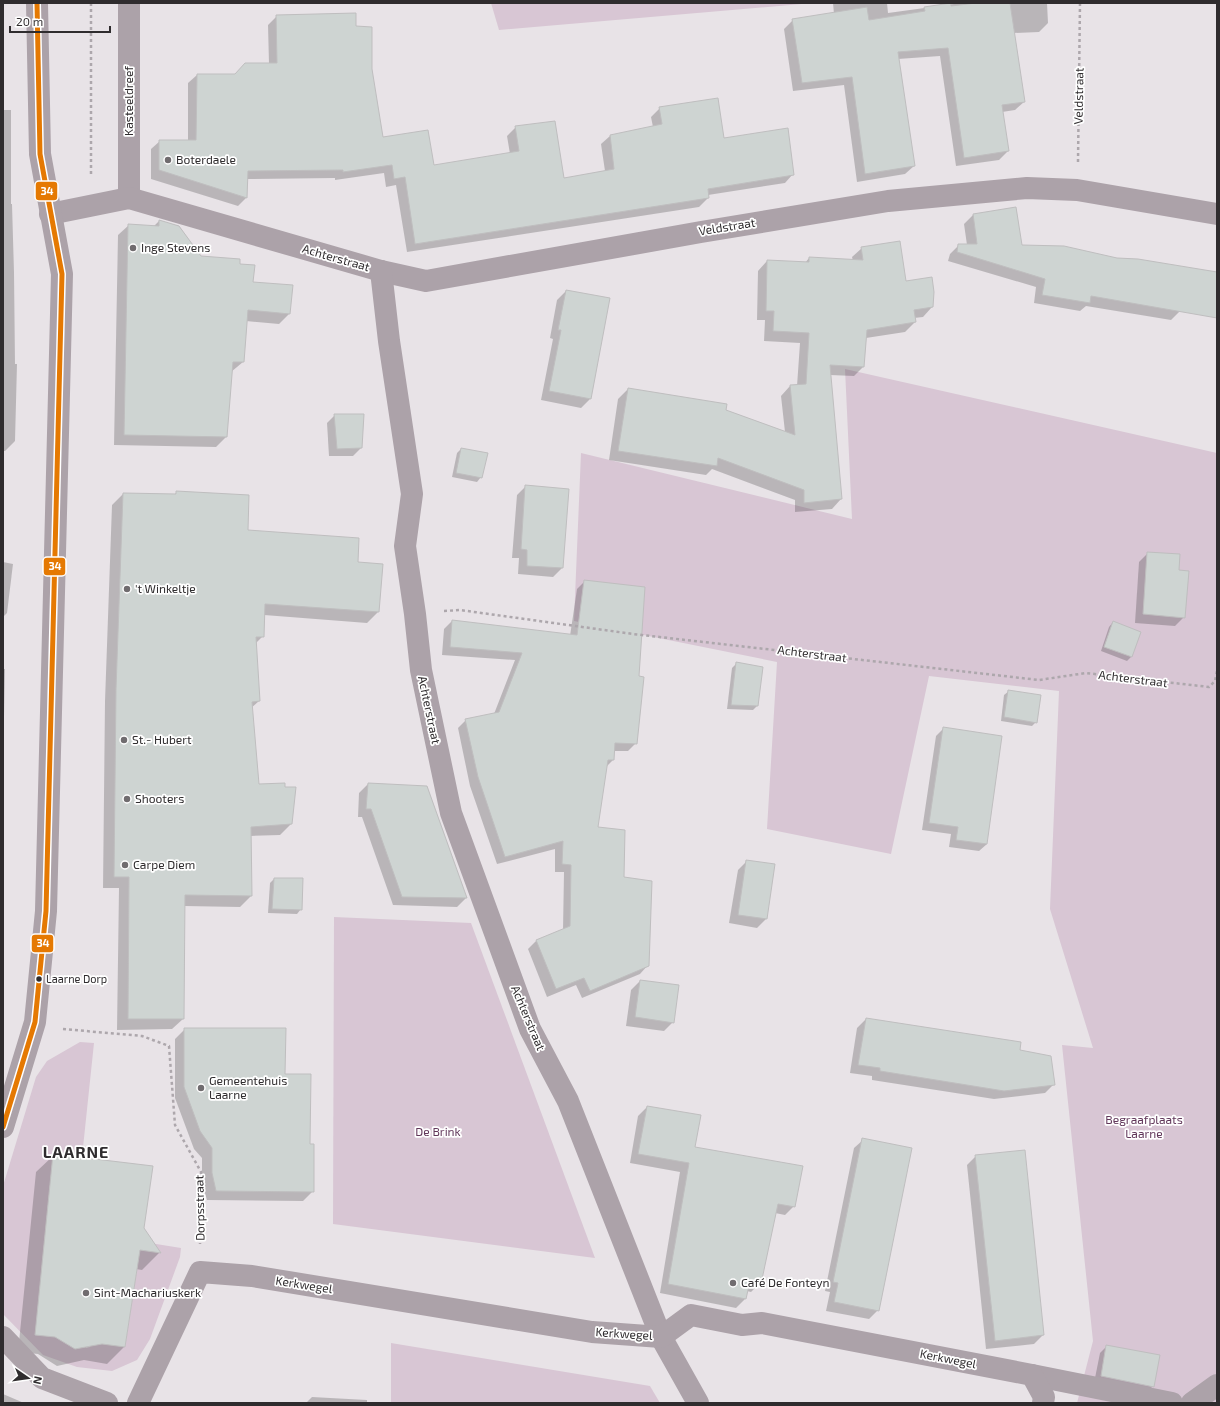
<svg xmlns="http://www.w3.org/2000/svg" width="1220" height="1406" font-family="'Exo 2',sans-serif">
	<rect width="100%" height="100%" fill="#e8e3e7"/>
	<g fill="#d8c6d4">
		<polygon points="491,3 813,3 499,30"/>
		<polygon points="845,369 1217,453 1217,1403 1077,1403 1093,1341 1062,1045 1093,1048 1050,909 1059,691 929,676 891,854 767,829 777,662 574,621 581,453 852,519"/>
		<polygon points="334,917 471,923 595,1258 333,1224"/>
		<polygon points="80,1042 94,1043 82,1157 53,1154 35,1335 67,1338 65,1343 68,1345 85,1343 86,1348 90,1347 89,1341 125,1347 140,1250 150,1243 181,1248 180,1257 150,1339 137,1360 112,1371 77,1367 43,1355 3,1314 3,1186 36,1077 47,1061"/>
		<polygon points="391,1343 650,1386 660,1403 391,1403"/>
	</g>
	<g fill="#0003">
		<polygon points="833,3 887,3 888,13 961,3 1047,3 1048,23 1039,32 1013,33 1024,102 1015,110 1002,112 1008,151 999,160 956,166 940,56 898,59 914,166 905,174 857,182 844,85 793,91 784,29 793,20 834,14"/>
		<polygon points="277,16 354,27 371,69 382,138 433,166 510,154 507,136 516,127 563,179 605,171 601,144 610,136 653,127 651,117 660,108 793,174 785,183 708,195 708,198 699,207 407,252 396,185 386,187 384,173 335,180 335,178 247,179 246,198 238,206 151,179 151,149 160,141 188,141 188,83 197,75 235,75 269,64 268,25"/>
		<polygon points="3,110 11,110 11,204 12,204 14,272 15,364 17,364 15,441 5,451 3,451"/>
		<polygon points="1016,208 1021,246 1116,259 1180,311 1171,320 1086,306 1080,311 1034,303 1036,287 948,261 950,254 959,245 967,245 964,224 973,215"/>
		<polygon points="159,221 179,226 201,257 238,265 252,283 292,286 289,314 279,324 246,321 243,362 231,372 226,437 216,447 114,445 118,235 129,225 153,227"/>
		<polygon points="862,248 905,282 932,307 923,317 914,318 915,322 905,332 866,338 863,367 854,376 830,375 841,499 832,509 795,512 795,500 712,469 706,475 609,460 618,399 628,389 725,410 785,432 781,396 790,386 797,386 800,343 764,341 765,320 757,320 758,271 767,261 805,263 809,258 853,261 852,257"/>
		<polygon points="566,291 590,399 581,408 541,400 553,339 550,338 557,300"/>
		<polygon points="335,415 361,448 353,456 329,456 327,423"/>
		<polygon points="461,449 481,477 477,482 452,477 457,453"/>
		<polygon points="526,486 562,568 553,577 518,574 519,558 512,558 517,495"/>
		<polygon points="177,492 247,531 356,563 378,612 367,623 264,615 263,636 255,644 259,701 251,708 258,785 291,824 280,835 250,836 251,896 240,907 184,906 183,1019 172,1029 117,1030 119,888 103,888 105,701 112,505 123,494 174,495"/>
		<polygon points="1148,553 1178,571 1184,617 1175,626 1135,623 1139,562"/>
		<polygon points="3,562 13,564 7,613 3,617"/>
		<polygon points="585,581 638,677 636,743 628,751 614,751 613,760 605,768 597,828 623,878 648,965 640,974 582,998 576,985 547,997 528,949 536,941 563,930 564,872 555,872 555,849 497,864 470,786 458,728 466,720 494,714 515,660 442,655 444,629 452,621 570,636 577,589"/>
		<polygon points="1113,622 1131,657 1127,661 1101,651 1109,627"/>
		<polygon points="736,664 757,706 753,710 727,709 732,668"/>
		<polygon points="3,669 5,669 3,764"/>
		<polygon points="1009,691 1036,722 1032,726 1001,721 1004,695"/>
		<polygon points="944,728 987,844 979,851 949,847 951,834 922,830 936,736"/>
		<polygon points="368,784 427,787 466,898 457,907 393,905 362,817 358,817 359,793"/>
		<polygon points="747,861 766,919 757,928 729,923 738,870"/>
		<polygon points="274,879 301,909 297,914 268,913 270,883"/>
		<polygon points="640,981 678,986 673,1022 664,1031 626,1026 631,990"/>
		<polygon points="866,1019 1019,1051 1054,1084 1045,1093 994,1099 872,1080 872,1076 850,1073 857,1028"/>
		<polygon points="185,1029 284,1075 309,1145 313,1191 303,1201 207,1200 202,1183 202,1158 194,1149 175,1098 175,1039"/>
		<polygon points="647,1107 693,1148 794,1206 785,1215 775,1213 760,1283 751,1292 747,1291 745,1299 736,1308 660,1293 680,1172 630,1163 638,1116"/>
		<polygon points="863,1140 878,1310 869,1319 826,1311 830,1292 825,1291 854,1148"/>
		<polygon points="54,1155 143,1228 159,1253 142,1270 136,1269 124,1347 107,1364 84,1360 57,1366 38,1354 18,1352 36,1172"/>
		<polygon points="976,1156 1043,1335 1034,1344 986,1349 967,1165"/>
		<polygon points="1107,1346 1153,1386 1146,1393 1094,1383 1100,1353"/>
		<polygon points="3,1394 24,1403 3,1403"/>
		<polygon points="312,1397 367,1400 367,1403 306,1403"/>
	</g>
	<g fill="#ced4d2" stroke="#bfbebf">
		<polygon points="951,3 951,6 976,3 1010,3 1025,102 1002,105 1009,151 964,158 948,48 898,52 915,166 865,174 852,77 802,83 792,19 867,7 869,20 925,11 924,7"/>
		<polygon points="356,13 356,26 372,27 372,69 383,137 428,130 434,165 519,151 515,126 555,121 564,178 614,169 610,135 662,124 659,107 718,98 724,138 788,128 794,175 708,189 709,198 415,244 405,177 394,179 392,165 343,172 343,170 248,171 247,198 159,170 159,140 196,140 197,74 235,74 245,63 277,63 276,15"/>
		<polygon points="1016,207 1022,245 1064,246 1117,258 1138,259 1217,272 1217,318 1091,296 1090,303 1042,295 1045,279 957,252 958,244 977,244 973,214"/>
		<polygon points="159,220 179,226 201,256 240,259 240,264 255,265 253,282 293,285 290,314 248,310 244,362 233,362 227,437 124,435 128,224 159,226"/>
		<polygon points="900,241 906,281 932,277 934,292 933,307 914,310 916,322 867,330 864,367 830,365 842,499 804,503 804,490 718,458 717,466 618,451 628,388 727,404 726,410 795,435 790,385 806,384 809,333 773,331 774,311 766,311 767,260 809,262 809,257 863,260 861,247"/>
		<polygon points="566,290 610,298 591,399 549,391 561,330 558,330"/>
		<polygon points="334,414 364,414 362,448 337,449"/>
		<polygon points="461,448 488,453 482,478 456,473"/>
		<polygon points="525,485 569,489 563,568 527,566 527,550 521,549"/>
		<polygon points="176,491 249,495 248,530 359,538 358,562 383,564 379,612 265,604 264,637 256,637 260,701 252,702 259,784 285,783 285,787 296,787 292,824 251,827 252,896 185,895 184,1019 128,1019 129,877 114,877 116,689 123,493 176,494"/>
		<polygon points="1147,552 1180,554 1179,570 1189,571 1185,618 1143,614"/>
		<polygon points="584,580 645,587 639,676 644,677 637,744 615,743 614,760 608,760 598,827 625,830 624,877 652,881 649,966 590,991 584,978 556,989 536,940 570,926 571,865 562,864 563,841 505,857 478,777 465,719 499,712 522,653 450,647 452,620 577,635"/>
		<polygon points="1113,621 1141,632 1132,657 1104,647"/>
		<polygon points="736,662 763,667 758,706 731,705"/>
		<polygon points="1008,690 1041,695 1037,723 1004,717"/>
		<polygon points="943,727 1002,736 987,844 956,840 958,827 929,823"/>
		<polygon points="368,783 427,786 467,898 402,897 371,809 366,809"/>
		<polygon points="746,860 775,864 767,919 738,915"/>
		<polygon points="274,878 303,878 302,910 272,909"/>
		<polygon points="640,980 679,985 674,1023 635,1017"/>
		<polygon points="866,1018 1021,1042 1020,1050 1051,1056 1055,1085 1004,1091 880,1071 880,1068 858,1065"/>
		<polygon points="184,1028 286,1028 285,1074 311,1074 310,1144 314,1144 314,1192 216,1191 212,1173 212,1148 200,1131 184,1087"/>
		<polygon points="647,1106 701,1115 695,1147 803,1166 795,1207 778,1204 761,1284 750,1281 746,1299 668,1284 689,1163 638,1154"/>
		<polygon points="862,1138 912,1148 879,1311 834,1302 838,1283 833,1282"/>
		<polygon points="1025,1150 1044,1335 995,1341 975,1155"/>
		<polygon points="53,1154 153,1166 144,1228 161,1253 140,1250 125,1347 102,1344 75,1349 55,1337 35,1335"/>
		<polygon points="1106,1345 1160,1355 1154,1387 1101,1376"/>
	</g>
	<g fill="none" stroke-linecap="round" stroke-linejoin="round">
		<g stroke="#ada7ac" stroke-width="2.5" stroke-dasharray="3 3" stroke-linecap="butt">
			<polyline points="91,3 91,176"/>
			<polyline points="1078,162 1080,3"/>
			<polyline points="444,611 460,610 633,634 1039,680 1086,673 1209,687 1215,681 1217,671"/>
			<polyline points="63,1029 142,1036 169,1046 175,1125 201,1172 200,1244"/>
		</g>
		<g stroke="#aca2a9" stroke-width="22">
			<polyline points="129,3 129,198"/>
			<polyline points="50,214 129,198 381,271 426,281 701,232 888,201 1027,188 1077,190 1217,214"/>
			<polyline points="381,271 389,341 412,494 405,546 415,614 421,670 451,813 530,1029 568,1101 661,1337 698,1403"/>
			<polyline points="3,1127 35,1022 46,911 62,274 40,154 37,3"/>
			<polyline points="3,1337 42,1378 107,1403"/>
			<polyline points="1032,1375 1172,1403"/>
			<polyline points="138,1403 200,1272 252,1276 592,1332 661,1337 691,1315 742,1325 762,1323 1032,1375 1044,1397 1043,1403"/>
			<polyline points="1192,1403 1217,1385"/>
		</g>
		<g stroke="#fff" stroke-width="8">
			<polyline id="bus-1" points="3,1127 35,1022 46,911 62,274 40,154 37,3"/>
		</g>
		<use href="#bus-1" stroke="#e57902" stroke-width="5"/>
	</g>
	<g fill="#706c6f" stroke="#fff" stroke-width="1.5">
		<circle cx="168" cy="160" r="4"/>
		<circle cx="133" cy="248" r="4"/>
		<circle cx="127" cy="589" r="4"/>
		<circle cx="124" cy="740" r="4"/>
		<circle cx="127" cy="799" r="4"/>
		<circle cx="125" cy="865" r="4"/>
		<circle cx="201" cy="1088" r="4"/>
		<circle cx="733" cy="1283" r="4"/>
		<circle cx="86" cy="1293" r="4"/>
	</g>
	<circle fill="#2f2c2e" stroke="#fff" stroke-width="1.5" cx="39" cy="979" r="3.5"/>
	<g text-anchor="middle" stroke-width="3.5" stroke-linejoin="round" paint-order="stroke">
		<g font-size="11" fill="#2f2c2e" stroke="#fff" text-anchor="start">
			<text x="46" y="983">Laarne Dorp</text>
		</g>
		<g font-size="12" fill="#2f2c2e" stroke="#fff">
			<text transform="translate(1079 96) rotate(-89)" y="4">Veldstraat</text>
			<text transform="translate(129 101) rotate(-90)" y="4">Kasteeldreef</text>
			<text transform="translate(727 227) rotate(-9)" y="4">Veldstraat</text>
			<text transform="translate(336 258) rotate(16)" y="4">Achterstraat</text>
			<text transform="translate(812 654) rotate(7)" y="4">Achterstraat</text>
			<text transform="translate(1133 679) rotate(7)" y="4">Achterstraat</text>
			<text transform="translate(429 710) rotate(78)" y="4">Achterstraat</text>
			<text transform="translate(528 1018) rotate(67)" y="4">Achterstraat</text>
			<text transform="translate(200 1208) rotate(-91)" y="4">Dorpsstraat</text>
			<text transform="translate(304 1285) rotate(9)" y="4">Kerkwegel</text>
			<text transform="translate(624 1334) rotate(4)" y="4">Kerkwegel</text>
			<text transform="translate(948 1359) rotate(11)" y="4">Kerkwegel</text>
		</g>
		<g font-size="12" fill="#2f2c2e" stroke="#fff" text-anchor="start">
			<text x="176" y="164">Boterdaele</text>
			<text x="141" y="252">Inge Stevens</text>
			<text x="135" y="593">'t Winkeltje</text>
			<text x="132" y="744">St.- Hubert</text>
			<text x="135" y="803">Shooters</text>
			<text x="133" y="869">Carpe Diem</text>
			<text x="209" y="1085">Gemeentehuis<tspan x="209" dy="14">Laarne</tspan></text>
			<text x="741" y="1287">Café De Fonteyn</text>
			<text x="94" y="1297">Sint-Machariuskerk</text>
		</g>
		<g font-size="12" fill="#61375a" stroke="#fff">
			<text x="1144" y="1124">Begraafplaats<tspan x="1144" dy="14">Laarne</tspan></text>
			<text x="438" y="1136">De Brink</text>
		</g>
		<g font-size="16" font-weight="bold" letter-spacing="1" fill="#2f2c2e" stroke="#fff">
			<text x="76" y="1158">LAARNE</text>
		</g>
	</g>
	<g stroke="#fff" stroke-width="1.5">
		<rect x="35" y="181" width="23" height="20" rx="4" fill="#e57902"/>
		<rect x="43" y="557" width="23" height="19" rx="4" fill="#e57902"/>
		<rect x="31" y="934" width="23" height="19" rx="4" fill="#e57902"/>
	</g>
	<g font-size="11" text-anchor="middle" font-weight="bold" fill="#fff">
		<text x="47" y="195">34</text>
		<text x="55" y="570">34</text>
		<text x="43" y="947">34</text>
	</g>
	<rect width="1220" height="1406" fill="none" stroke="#2f2c2e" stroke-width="8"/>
	<g transform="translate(28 1378) rotate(103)" stroke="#ffffff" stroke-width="3" paint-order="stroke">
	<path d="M0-3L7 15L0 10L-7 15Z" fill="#2f2c2e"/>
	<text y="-6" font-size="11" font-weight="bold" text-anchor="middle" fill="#2f2c2e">N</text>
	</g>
	<path d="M10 26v6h100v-6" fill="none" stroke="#2f2c2e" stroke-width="2"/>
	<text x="16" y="26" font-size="12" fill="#2f2c2e" stroke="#ffffff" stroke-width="3" paint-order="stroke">20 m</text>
</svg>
